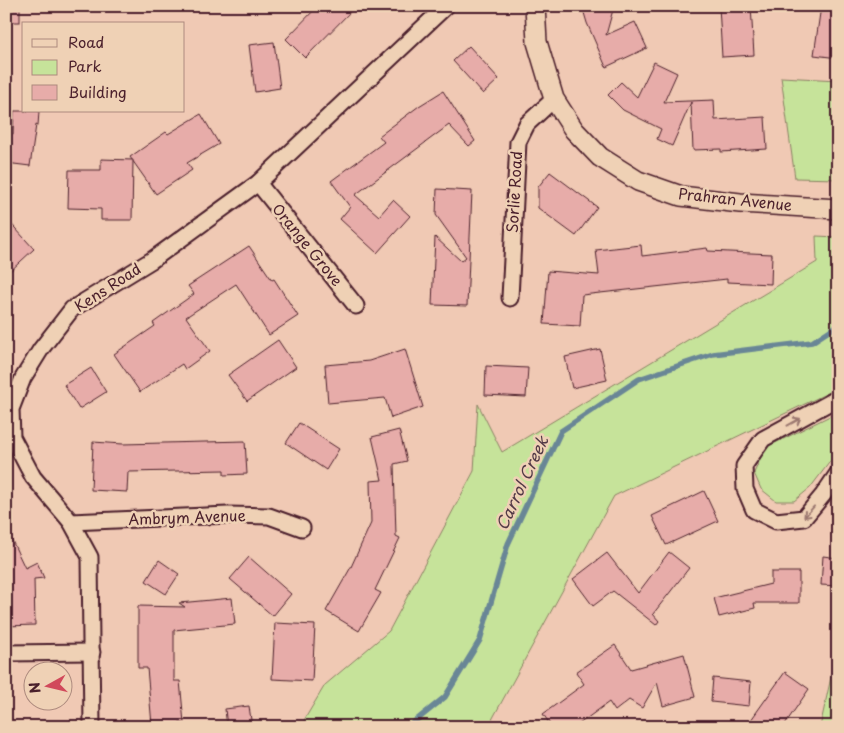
<svg xmlns="http://www.w3.org/2000/svg" width="844" height="733" font-family="'Playpen Sans',sans-serif">
	<rect width="100%" height="100%" fill="#f0c9b4"/>
	<filter id="ink" filterUnits="userSpaceOnUse"><feTurbulence type="fractalNoise" baseFrequency=".02" numOctaves="2"/><feDisplacementMap in="SourceGraphic" scale="10" xChannelSelector="R" yChannelSelector="G"/><feConvolveMatrix kernelMatrix="1 2 1 2 8 2 1 2 1" color-interpolation-filters="sRGB"/></filter>
	<g filter="url(#ink)">
		<g fill="#c6e39a" stroke="#888162">
			<polygon points="781,77 838,80 838,179 795,178"/>
			<polygon points="816,236 838,237 838,388 614,496 488,727 300,727 325,685 389,631 474,471 478,404 502,452 817,262"/>
			<polygon points="838,412 838,451 810,488 794,501 776,501 761,489 754,473 765,448"/>
			<polygon points="835,659 838,660 838,727 820,727"/>
		</g>
		<g fill="none" stroke-linecap="round" stroke-linejoin="round">
			<polyline stroke="#698696" stroke-width="5.5" points="408,727 445,697 480,640 508,544 561,431 639,379 713,354 812,342 838,325"/>
		</g>
		<g fill="#e7aca9" stroke="#4a1f2b">
			<rect x="6" y="6" width="14" height="16"/>
			<polygon points="318,6 356,6 305,58 286,39"/>
			<polygon points="582,6 614,6 606,35 635,22 647,48 606,67 587,23"/>
			<polygon points="719,6 751,6 754,55 722,57"/>
			<polygon points="821,6 838,6 838,58 814,55"/>
			<polygon points="274,42 280,88 255,92 249,45"/>
			<polygon points="469,46 499,79 483,94 453,61"/>
			<polygon points="654,62 677,73 664,102 714,100 715,120 765,117 767,149 721,152 721,149 693,150 691,102 672,146 657,139 661,129 623,110 608,95 621,82 637,97"/>
			<polygon points="443,91 475,141 469,146 449,125 355,195 379,216 393,200 410,216 377,253 340,219 350,207 331,181 384,142 379,136 419,106"/>
			<polygon points="14,111 39,111 38,126 36,125 30,166 6,163 6,133 13,134"/>
			<polygon points="201,114 219,144 187,163 192,170 156,194 130,157 166,132 168,134"/>
			<polygon points="101,159 133,160 132,220 101,220 101,209 68,208 69,170 101,170"/>
			<polygon points="550,172 597,207 576,236 538,208 538,187"/>
			<polygon points="437,189 472,191 467,306 432,305 435,237 461,261 466,257 436,215"/>
			<polygon points="6,218 34,249 6,275"/>
			<polygon points="641,245 642,256 707,248 708,251 772,254 771,284 727,282 727,279 582,295 580,326 544,324 548,271 599,275 596,250"/>
			<polygon points="249,246 272,280 274,279 298,316 269,335 236,284 186,317 210,351 185,369 182,364 140,392 114,354 155,326 153,323 194,294 188,286"/>
			<polygon points="278,340 296,367 247,401 228,375"/>
			<polygon points="405,349 423,407 391,418 385,398 328,403 325,365 369,361"/>
			<polygon points="600,349 607,380 572,388 565,357"/>
			<polygon points="486,366 528,368 526,397 485,395"/>
			<polygon points="91,368 106,392 79,409 64,385"/>
			<polygon points="299,423 339,449 326,470 286,443"/>
			<polygon points="399,430 407,461 394,464 396,536 400,538 375,590 381,593 359,631 326,611 351,567 371,523 370,481 382,480 372,437"/>
			<polygon points="245,441 247,474 224,475 224,470 128,472 127,492 91,490 93,442 123,444"/>
			<polygon points="704,491 718,521 666,545 652,516"/>
			<polygon points="6,528 25,568 37,562 44,578 34,579 35,625 6,626"/>
			<polygon points="669,552 689,568 653,614 659,621 656,625 613,591 593,606 573,579 607,553 638,593"/>
			<polygon points="823,556 838,558 838,586 821,585"/>
			<polygon points="249,557 291,594 273,616 230,579"/>
			<polygon points="159,560 179,574 166,594 146,581"/>
			<polygon points="771,572 799,572 799,603 754,603 755,608 719,617 714,598 771,584"/>
			<polygon points="232,598 235,624 174,630 174,681 180,681 184,723 152,725 147,668 138,668 138,606 185,607 179,603"/>
			<polygon points="275,623 315,625 312,681 272,679"/>
			<polygon points="615,645 631,669 684,654 695,697 663,706 657,682 642,708 629,700 615,711 609,702 575,727 552,727 543,714 584,684 576,672"/>
			<polygon points="785,672 809,689 783,727 746,727"/>
			<polygon points="713,678 751,682 749,706 711,702"/>
			<polygon points="249,706 252,727 227,727 225,709"/>
		</g>
		<g fill="none" stroke-linecap="round" stroke-linejoin="round">
			<g stroke="#4a1f2b" stroke-width="19">
				<g id="minor">
					<polyline points="258,183 356,306"/>
					<polyline points="510,298 518,142 527,124 554,99"/>
					<polyline points="838,398 763,439 744,466 745,489 754,510 776,521 804,518 823,495 838,473"/>
					<polyline points="71,522 228,515 269,516 302,528"/>
					<polyline points="6,653 92,652"/>
					<polyline points="92,727 90,557 71,522 33,477 12,437 11,409 23,378 41,349 72,309 152,260 258,183 446,6"/>
				</g>
			</g>
			<g stroke="#4a1f2b" stroke-width="22">
				<polyline id="tertiary" points="535,6 537,42 554,99 574,130 600,157 638,181 681,196 740,203 838,209"/>
			</g>
			<use href="#minor" stroke="#efd1b5" stroke-width="15"/>
			<use href="#tertiary" stroke="#efd1b5" stroke-width="19"/>
		</g>
		<defs><path id="oneway-shaft" d="M-6 0H5M1.5-3L5.5 0L1.5 3" fill="none" stroke-width="1.6" stroke-linecap="round" stroke-linejoin="round" transform="scale(1.25)"/></defs>
		<g stroke="#9c7870">
			<use href="#oneway-shaft" transform="translate(794 422) rotate(-29)"/>
			<use href="#oneway-shaft" transform="translate(809 512) rotate(132)"/>
		</g>
	</g>
	<g text-anchor="middle" stroke-width="5" stroke-linejoin="round" paint-order="stroke">
		<g font-size="15" fill="#4a1f2b" stroke="#efd1b5">
			<text transform="translate(515 192) rotate(-87)" y="5">Sorlie Road</text>
			<text transform="translate(735 200) rotate(6)" y="5">Prahran Avenue</text>
			<text transform="translate(307 245) rotate(51)" y="5">Orange Grove</text>
			<text transform="translate(108 288) rotate(-33)" y="5">Kens Road</text>
			<text transform="translate(187 518) rotate(-2)" y="5">Ambrym Avenue</text>
		</g>
		<g font-size="16" font-style="italic" fill="#523946" stroke="#efd1b5">
			<text transform="translate(522 483) rotate(-65)" y="6">Carrol Creek</text>
		</g>
	</g>
	<rect width="844" height="733" fill="none" stroke="#efd1b5" stroke-width="25"/>
	<rect x="12" y="12" width="819" height="708" fill="none" stroke="#4a1f2b" stroke-width="2" filter="url(#ink)"/>
	<rect x="22" y="22" width="162" height="90" fill="#efd1b5" stroke="#ad8a7e"/>
	<rect x="32" y="39" width="25" height="8" fill="#efd1b5" stroke="#ad8a7e"/>
	<text x="68" y="48" font-size="15" fill="#4a1f2b">Road</text>
	<rect x="32" y="60" width="25" height="15" fill="#c6e39a" stroke="#ad8a7e"/>
	<text x="68" y="72" font-size="15" fill="#4a1f2b">Park</text>
	<rect x="32" y="85" width="25" height="15" fill="#e7aca9" stroke="#ad8a7e"/>
	<text x="68" y="98" font-size="15" fill="#4a1f2b">Building</text>
	<g transform="translate(48 686) rotate(262)"><circle r="24" fill="#efd1b5" stroke="#ad8a7e"/>
	<path d="M0-4L9 19L0 12L-9 19Z" fill="#d1495b"/>
	<text y="-8" font-size="14" font-weight="bold" text-anchor="middle" fill="#4a1f2b">N</text>
	</g>
</svg>
